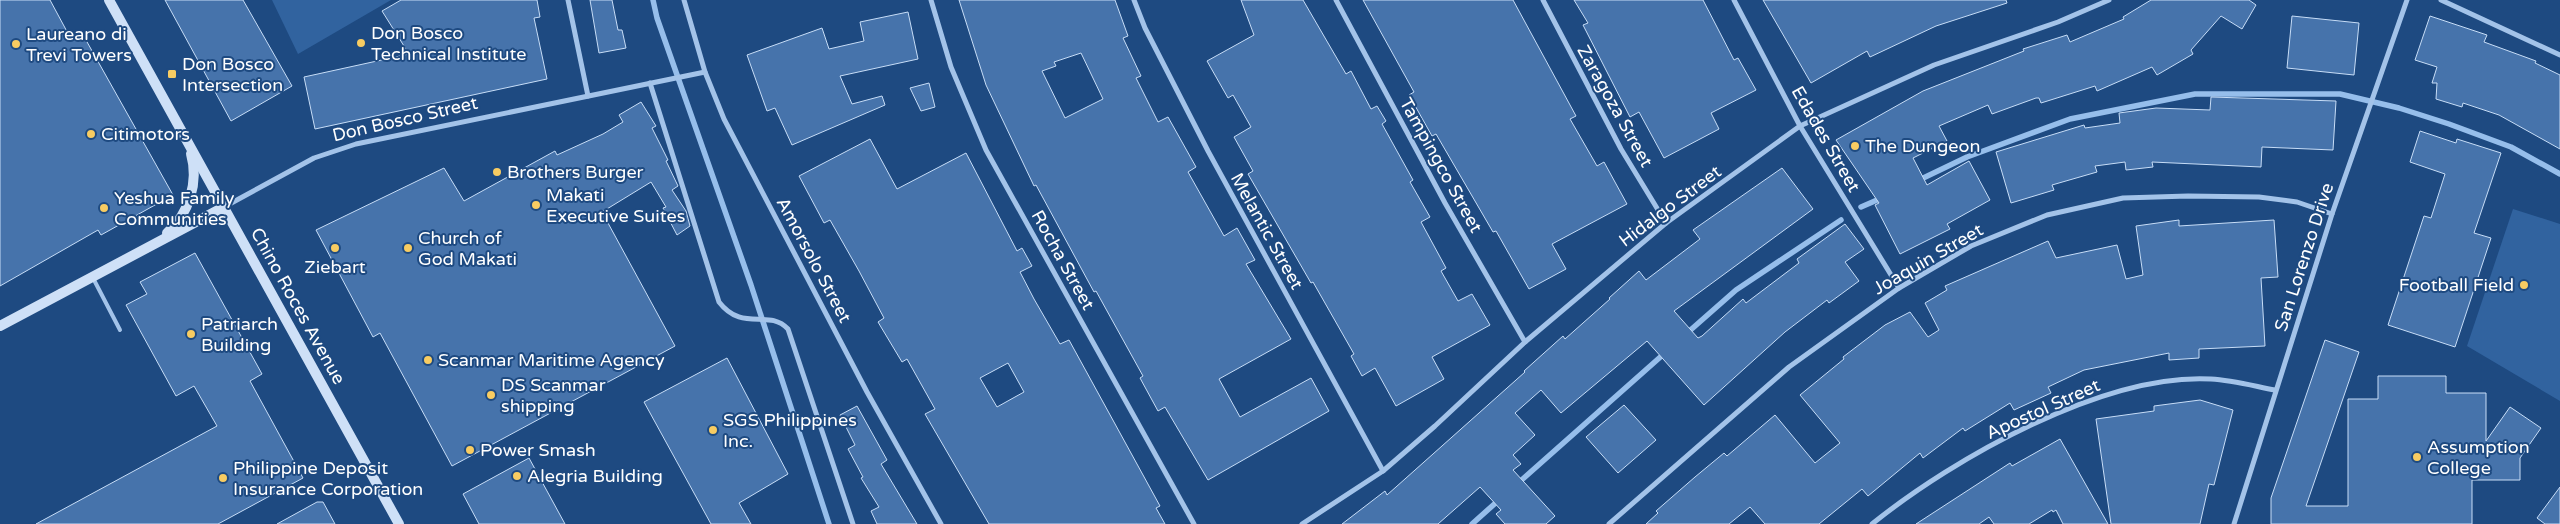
<svg xmlns="http://www.w3.org/2000/svg" width="2560" height="524" font-family="'Varela Round',sans-serif">
	<rect width="100%" height="100%" fill="#1e4a81"/>
	<g fill="#31639f">
		<polygon points="272,0 391,0 298,54"/>
		<polygon points="2513,209 2560,224 2560,401 2467,346"/>
	</g>
	<g fill="none" stroke-linecap="round" stroke-linejoin="round">
		<g stroke="#96beeb" stroke-width="5.5">
			<polyline points="653,0 657,18 751,285 829,524"/>
			<polyline points="1917,181 1967,157 2070,119 2195,94 2340,94 2399,108 2449,124 2511,147 2560,174"/>
			<polyline points="1861,207 1884,197"/>
			<polyline points="1686,334 1736,290 1841,220"/>
			<polyline points="1516,485 1666,352"/>
			<polyline points="1472,524 1500,499"/>
		</g>
	</g>
	<g fill="#4673ab" stroke="#c7ddf7" fill-rule="evenodd">
		<polygon points="0,0 50,0 71,39 82,33 173,195 101,235 98,230 0,286"/>
		<polygon points="165,0 243,0 292,86 231,121"/>
		<polygon points="401,0 537,0 540,17 534,18 547,79 315,129 304,77 409,54 382,11"/>
		<polygon points="590,0 612,0 618,30 622,30 626,48 599,53"/>
		<path d="M959,0h156l13,36 -5,2 18,38 -5,2 22,44 10,-5 28,50 -8,5 36,64 13,-8 18,32 -9,4 45,75 -72,40 21,38 71,-39 18,33 -121,69 -43,-73 -7,4 -18,-33 3,-2 -47,-85 -2,1 -58,-107 -2,1 -48,-101zM1081,53l22,46 -38,19 -23,-47 14,-5 -2,-4z"/>
		<polygon points="1241,0 1303,0 1346,74 1351,71 1371,109 1377,106 1386,121 1382,124 1413,180 1410,182 1430,217 1421,222 1446,268 1441,271 1458,301 1472,294 1490,325 1432,357 1444,379 1396,406 1375,368 1362,376 1351,356 1354,354 1313,282 1311,283 1248,174 1253,171 1234,137 1251,127 1233,95 1228,98 1207,61 1254,35"/>
		<polygon points="1363,0 1513,0 1576,116 1570,119 1597,166 1604,162 1627,204 1552,244 1566,269 1529,289 1496,231 1493,232 1436,134 1432,136 1409,95 1414,92"/>
		<polygon points="1574,0 1703,0 1734,60 1738,58 1756,90 1711,113 1719,129 1664,158 1639,112 1630,117 1583,25 1588,23"/>
		<polygon points="1763,0 2006,0 2007,3 1936,26 1870,57 1867,51 1811,83"/>
		<polygon points="2151,0 2249,0 2256,5 2242,29 2221,16 2191,50 2193,54 2157,75 2152,67 2097,91 2095,86 2041,103 2039,98 2036,98 1992,114 1988,105 1939,126 1947,141 1913,158 1927,185 1969,161 1990,200 1947,224 1950,229 1900,254 1875,205 1879,203 1836,140 1923,91 2024,51 2023,49 2067,35 2070,42 2124,19 2123,17"/>
		<polygon points="908,12 918,59 840,76 852,104 882,96 885,105 792,145 775,108 767,111 747,55 822,28 829,49 864,41 860,22"/>
		<polygon points="2292,16 2359,23 2354,75 2287,68"/>
		<polygon points="2430,16 2487,35 2484,42 2536,61 2535,63 2560,75 2560,149 2499,115 2463,103 2462,107 2436,99 2437,83 2432,83 2437,67 2415,60"/>
		<polygon points="929,83 935,107 921,111 910,88"/>
		<polygon points="2211,97 2336,101 2333,150 2262,147 2261,167 2152,162 2153,167 2126,170 2125,162 2095,166 2097,172 2052,185 2054,190 2011,203 1996,152 2084,125 2085,128 2120,123 2119,113 2156,108 2210,110"/>
		<polygon points="641,102 656,126 652,128 668,160 666,161 678,186 672,190 686,211 690,226 677,235 663,208 666,207 651,182 602,212 675,346 452,466 380,333 373,337 316,230 444,168 464,201 555,151 557,155 603,134 623,122 619,115"/>
		<polygon points="2420,131 2456,143 2457,139 2501,153 2474,233 2491,238 2455,347 2388,325 2424,216 2431,218 2445,174 2410,162"/>
		<path d="M870,139l27,50 69,-36 51,98 5,-3 10,18 -12,6 14,27 26,45 9,-4 91,166 -4,2 9,16h-176l-64,-110 10,-5 -28,-50 -5,3 -24,-40 6,-4 -25,-47 -29,-51 -6,3 -25,-47zM1008,363l16,29 -27,15 -17,-29z"/>
		<polygon points="1782,168 1813,209 1674,311 1698,338 1702,336 1743,299 1746,303 1799,263 1797,259 1845,224 1864,249 1845,262 1859,281 1829,303 1827,300 1785,332 1704,405 1647,341 1561,413 1541,390 1515,413 1535,435 1513,455 1521,464 1513,470 1555,516 1546,524 1505,524 1496,514 1501,510 1480,487 1438,524 1342,524 1385,491 1387,495 1525,372 1524,371 1563,336 1565,339 1610,299 1609,298 1639,271 1646,280 1700,239 1693,230"/>
		<polygon points="2179,220 2179,226 2274,220 2278,277 2261,278 2265,346 2199,349 2199,358 2169,360 2169,353 2084,370 2048,387 2051,393 2014,410 2010,403 1965,431 1963,428 1923,458 1920,453 1868,496 1862,489 1819,524 1765,524 1750,507 1729,524 1646,524 1658,513 1656,511 1695,477 1724,453 1727,456 1775,415 1815,463 1840,443 1800,395 1844,359 1843,357 1885,325 1910,312 1928,337 1939,330 1925,303 1947,290 1945,286 2048,241 2056,258 2117,245 2126,279 2143,275 2136,226"/>
		<polygon points="195,253 262,374 250,381 303,478 218,524 36,524 217,426 194,386 176,396 126,305 147,294 140,282"/>
		<polygon points="2325,340 2359,352 2306,506 2348,506 2348,399 2378,399 2378,376 2446,376 2446,393 2486,393 2486,441 2510,407 2541,428 2520,458 2520,480 2472,480 2472,524 2271,524 2271,498"/>
		<polygon points="727,358 788,474 739,503 751,524 711,524 644,402"/>
		<polygon points="2200,400 2233,410 2214,485 2209,484 2200,524 2111,524 2096,419 2154,411 2154,406"/>
		<polygon points="1624,405 1656,440 1618,473 1586,437"/>
		<polygon points="857,406 887,460 881,464 917,524 877,524 871,511 879,507 861,478 863,477 848,449 855,445 840,415"/>
		<polygon points="2060,439 2108,524 2063,524 2056,510 2053,512 2052,510 2029,524 1994,524 1989,517 1979,524 1916,524 2010,463 2012,466"/>
		<polygon points="529,458 565,524 479,524 463,494"/>
		<polygon points="2560,487 2560,524 2545,524 2537,518"/>
		<polygon points="317,502 323,502 335,524 277,524"/>
	</g>
	<g fill="none" stroke-linecap="round" stroke-linejoin="round">
		<polyline stroke="#a3c3e9" stroke-width="4" points="93,278 120,330"/>
		<g stroke="#a3c3e9" stroke-width="5">
			<polyline points="568,0 588,96"/>
			<polyline points="684,0 705,72 724,119 867,392 941,524"/>
			<polyline points="931,0 951,67 986,150 1194,524"/>
			<polyline points="1134,0 1145,28 1208,151 1383,471"/>
			<polyline points="1336,0 1445,203 1525,342"/>
			<polyline points="1543,0 1621,149 1666,223"/>
			<polyline points="1734,0 1800,126 1899,288"/>
			<polyline points="2441,0 2560,55"/>
			<path d="M650,83l69,219c24,31 49,6 69,27l65,195"/>
			<polyline points="224,207 314,158 356,144 705,72"/>
			<polyline points="1302,524 1383,471 1435,426 1525,342 1666,223 1800,126 1934,65 2058,22 2109,0"/>
			<polyline points="1609,524 1789,367 1899,288 1971,246 2047,215 2123,198 2188,196 2259,197 2297,202 2332,214"/>
			<path d="M1872,524c82,-66 232,-151 339,-145 21,1 43,7 64,11"/>
			<polyline points="2234,524 2332,214 2407,0"/>
		</g>
		<g stroke="#cee0f7" stroke-width="10">
			<polyline points="109,0 399,524"/>
			<path d="M167,233c22,-19 32,-51 24,-79"/>
			<polyline points="0,326 224,207"/>
		</g>
	</g>
	<g fill="#f8cc62" stroke="#1e4a81" stroke-width="2">
		<circle cx="361" cy="43" r="5"/>
		<circle cx="16" cy="44" r="5"/>
		<rect x="167" y="69" width="10" height="10" rx="2.5"/>
		<circle cx="91" cy="134" r="5"/>
		<circle cx="1855" cy="146" r="5"/>
		<circle cx="497" cy="172" r="5"/>
		<circle cx="536" cy="205" r="5"/>
		<circle cx="104" cy="208" r="5"/>
		<circle cx="335" cy="248" r="5"/>
		<circle cx="408" cy="248" r="5"/>
		<circle cx="2524" cy="285" r="5"/>
		<circle cx="191" cy="334" r="5"/>
		<circle cx="428" cy="360" r="5"/>
		<circle cx="491" cy="395" r="5"/>
		<circle cx="713" cy="430" r="5"/>
		<circle cx="470" cy="450" r="5"/>
		<circle cx="2417" cy="457" r="5"/>
		<circle cx="517" cy="476" r="5"/>
		<circle cx="223" cy="478" r="5"/>
	</g>
	<g text-anchor="middle" stroke-width="4" stroke-linejoin="round" paint-order="stroke">
		<g font-size="18" fill="#fff" stroke="#1e4a81" text-anchor="start">
			<text x="371" y="39">Don Bosco<tspan x="371" dy="21">Technical Institute</tspan></text>
			<text x="26" y="40">Laureano di<tspan x="26" dy="21">Trevi Towers</tspan></text>
			<text x="182" y="70">Don Bosco<tspan x="182" dy="21">Intersection</tspan></text>
			<text x="101" y="140">Citimotors</text>
			<text x="1865" y="152">The Dungeon</text>
			<text x="507" y="178">Brothers Burger</text>
			<text x="546" y="201">Makati<tspan x="546" dy="21">Executive Suites</tspan></text>
			<text x="114" y="204">Yeshua Family<tspan x="114" dy="21">Communities</tspan></text>
			<text x="418" y="244">Church of<tspan x="418" dy="21">God Makati</tspan></text>
			<text x="335" y="273" text-anchor="middle">Ziebart</text>
			<text x="2514" y="291" text-anchor="end">Football Field</text>
			<text x="201" y="330">Patriarch<tspan x="201" dy="21">Building</tspan></text>
			<text x="438" y="366">Scanmar Maritime Agency</text>
			<text x="501" y="391">DS Scanmar<tspan x="501" dy="21">shipping</tspan></text>
			<text x="723" y="426">SGS Philippines<tspan x="723" dy="21">Inc.</tspan></text>
			<text x="2427" y="453">Assumption<tspan x="2427" dy="21">College</tspan></text>
			<text x="480" y="456">Power Smash</text>
			<text x="233" y="474">Philippine Deposit<tspan x="233" dy="21">Insurance Corporation</tspan></text>
			<text x="527" y="482">Alegria Building</text>
		</g>
		<g font-size="18" fill="#fff" stroke="#1e4a81">
			<text transform="translate(1615 106) rotate(61)" y="6">Zaragoza Street</text>
			<text transform="translate(405 119) rotate(-13)" y="6">Don Bosco Street</text>
			<text transform="translate(1826 139) rotate(60)" y="6">Edades Street</text>
			<text transform="translate(1441 165) rotate(61)" y="6">Tampingco Street</text>
			<text transform="translate(1670 206) rotate(-37)" y="6">Hidalgo Street</text>
			<text transform="translate(1267 231) rotate(61)" y="6">Melantic Street</text>
			<text transform="translate(2304 257) rotate(-72)" y="6">San Lorenzo Drive</text>
			<text transform="translate(1928 259) rotate(-30)" y="6">Joaquin Street</text>
			<text transform="translate(814 260) rotate(62)" y="6">Amorsolo Street</text>
			<text transform="translate(1063 260) rotate(61)" y="6">Rocha Street</text>
			<text transform="translate(298 306) rotate(61)" y="6">Chino Roces Avenue</text>
			<text transform="translate(2043 409) rotate(-24)" y="6">Apostol Street</text>
		</g>
	</g>
</svg>
